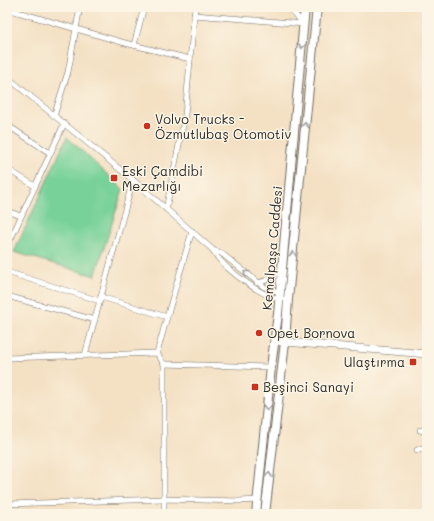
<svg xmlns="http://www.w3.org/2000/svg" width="434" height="521" font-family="Mali,sans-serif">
	<rect width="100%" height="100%" fill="#fcf5e5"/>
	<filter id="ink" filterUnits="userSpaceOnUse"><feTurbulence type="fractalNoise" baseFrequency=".025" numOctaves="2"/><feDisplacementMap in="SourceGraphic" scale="8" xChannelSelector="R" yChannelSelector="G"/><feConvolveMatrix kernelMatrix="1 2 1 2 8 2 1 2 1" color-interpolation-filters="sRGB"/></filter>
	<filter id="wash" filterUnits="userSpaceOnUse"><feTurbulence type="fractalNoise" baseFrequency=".012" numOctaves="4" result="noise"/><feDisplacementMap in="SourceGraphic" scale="16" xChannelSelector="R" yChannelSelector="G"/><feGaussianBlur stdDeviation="0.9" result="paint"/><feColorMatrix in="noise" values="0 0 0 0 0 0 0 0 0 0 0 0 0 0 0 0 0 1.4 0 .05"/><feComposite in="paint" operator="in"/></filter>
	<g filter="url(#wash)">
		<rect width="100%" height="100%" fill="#f4e1c4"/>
		<polygon fill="#77d198" stroke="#517e62" points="67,137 123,189 95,276 14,252"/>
	</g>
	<g filter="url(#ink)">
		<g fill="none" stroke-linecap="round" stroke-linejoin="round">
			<g stroke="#716b61" stroke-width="6">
				<g id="street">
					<polyline points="288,7 304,24"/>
					<polyline points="7,9 125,43 190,59"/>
					<polyline points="194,15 304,24"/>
					<polyline points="134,45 144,7"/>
					<polyline points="7,77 133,180 213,250 221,253 264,287 279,292"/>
					<polyline points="54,116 68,72 80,7"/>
					<polyline points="7,125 50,153"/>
					<polyline points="7,169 35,186"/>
					<polyline points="166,209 185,115 195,7"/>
					<polyline points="7,211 21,216"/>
					<polyline points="7,247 64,124"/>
					<path d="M213,250c8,17 50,48 69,49"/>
					<polyline points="7,272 100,301"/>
					<path d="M257,283c11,-2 16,-6 24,-14"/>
					<polyline points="7,296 95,320"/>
					<polyline points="101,297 167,317"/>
					<polyline points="157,353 167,317 192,231"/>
					<polyline points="85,355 133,180"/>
					<polyline points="7,358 157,353 164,364 164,514"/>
					<polyline points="164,364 271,367"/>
					<polyline points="420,430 427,432"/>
					<polyline points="417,450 427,446"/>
					<polyline points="7,504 164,499 239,501 258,500"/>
				</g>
			</g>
			<g stroke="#716b61" stroke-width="8">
				<polyline id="secondary" points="274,341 427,354"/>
			</g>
			<g stroke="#716b61" stroke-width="10">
				<g id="primary">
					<polyline points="256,514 271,367 278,314 305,7"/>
					<polyline points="265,514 285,342 288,299 317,7"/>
				</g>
			</g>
			<use href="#street" stroke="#fff" stroke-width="5"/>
			<use href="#secondary" stroke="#fff" stroke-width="7"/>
			<use href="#primary" stroke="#fff" stroke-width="8"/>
		</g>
		<defs><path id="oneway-chevron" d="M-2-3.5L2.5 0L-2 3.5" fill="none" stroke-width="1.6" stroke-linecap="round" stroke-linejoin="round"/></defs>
		<g stroke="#a0a0a0">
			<use href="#oneway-chevron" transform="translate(302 46) rotate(95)"/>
			<use href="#oneway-chevron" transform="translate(305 125) rotate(-84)"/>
			<use href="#oneway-chevron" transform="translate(293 254) rotate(-84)"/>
			<use href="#oneway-chevron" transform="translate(246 273) rotate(-141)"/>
			<use href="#oneway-chevron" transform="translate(267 408) rotate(96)"/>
			<use href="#oneway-chevron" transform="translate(269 475) rotate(-83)"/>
		</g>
	</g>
	<g fill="#c8321e" stroke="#fcf5e5" stroke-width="1.5">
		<circle cx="147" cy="126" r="4"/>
		<rect x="110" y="174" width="8" height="8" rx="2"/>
		<circle cx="259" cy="333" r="4"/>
		<rect x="409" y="358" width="8" height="8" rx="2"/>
		<rect x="251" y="383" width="8" height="8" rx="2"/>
	</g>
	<g text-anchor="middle" stroke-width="3" stroke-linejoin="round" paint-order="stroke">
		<g font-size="13" fill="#2b2b2b" stroke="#fcf5e5" text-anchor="start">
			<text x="155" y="124">Volvo Trucks -<tspan x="155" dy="15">Özmutlubaş Otomotiv</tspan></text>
			<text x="122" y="176">Eski Çamdibi<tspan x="122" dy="15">Mezarlığı</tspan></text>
			<text x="267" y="338">Opet Bornova</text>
			<text x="405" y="367" text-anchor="end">Ulaştırma</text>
			<text x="263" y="392">Beşinci Sanayi</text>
		</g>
		<g font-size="13" fill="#2b2b2b" stroke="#fcf5e5">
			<text transform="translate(272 248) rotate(-85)" y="5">Kemalpaşa Caddesi</text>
		</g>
	</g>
	<rect width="434" height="521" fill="none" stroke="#fcf5e5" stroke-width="24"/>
</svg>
